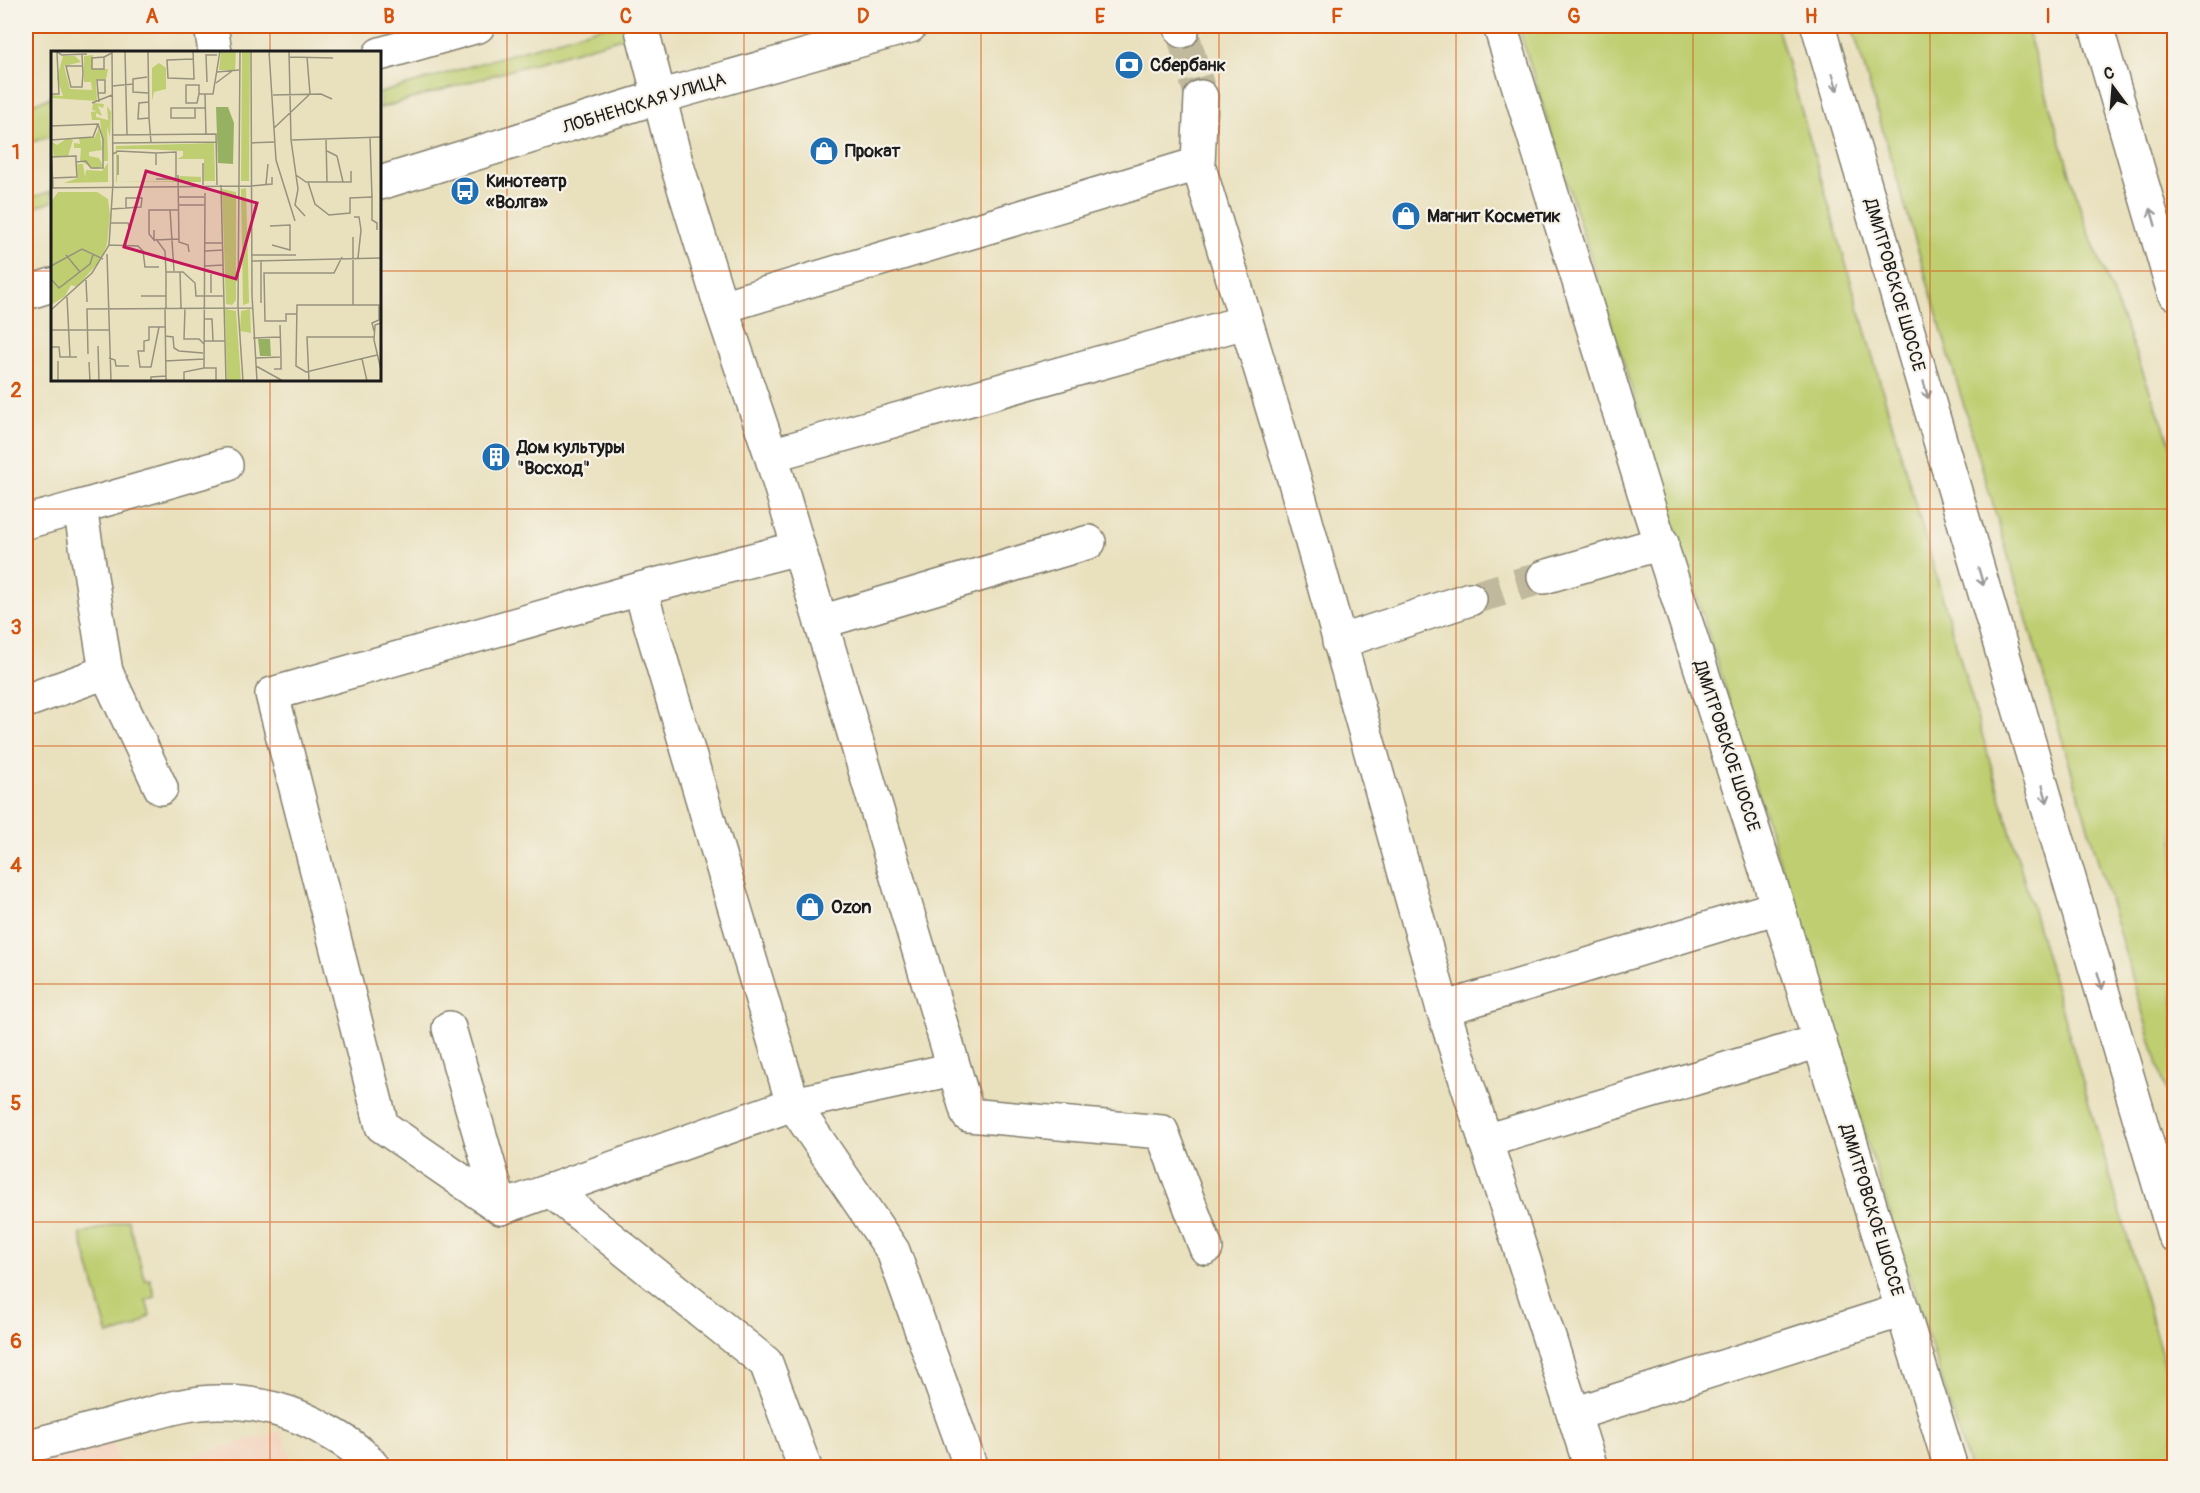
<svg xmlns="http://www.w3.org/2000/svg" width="2200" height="1493" font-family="Pangolin,sans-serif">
	<rect width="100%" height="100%" fill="#f7f3e8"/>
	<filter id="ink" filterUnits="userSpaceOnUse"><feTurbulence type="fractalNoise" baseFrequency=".0167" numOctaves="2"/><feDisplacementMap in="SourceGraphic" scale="12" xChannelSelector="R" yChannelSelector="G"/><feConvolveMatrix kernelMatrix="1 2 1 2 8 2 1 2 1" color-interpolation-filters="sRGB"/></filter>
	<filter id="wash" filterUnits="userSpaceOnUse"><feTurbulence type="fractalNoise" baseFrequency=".008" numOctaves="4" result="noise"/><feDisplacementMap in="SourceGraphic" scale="24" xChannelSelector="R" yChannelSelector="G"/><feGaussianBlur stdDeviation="1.35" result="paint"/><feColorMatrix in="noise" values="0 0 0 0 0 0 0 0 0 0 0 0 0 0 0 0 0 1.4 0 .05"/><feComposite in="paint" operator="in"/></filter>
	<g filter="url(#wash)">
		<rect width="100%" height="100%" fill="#e9e0bd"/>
		<g fill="#f3d4bf">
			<polygon points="281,1431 293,1467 182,1467 179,1460"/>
			<polygon points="110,1433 120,1467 43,1467 39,1453"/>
		</g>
		<g fill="#bece70" stroke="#6d7546" stroke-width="1.5">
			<polygon points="605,26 663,26 380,108 380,93"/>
			<polygon points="1518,26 1777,26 2174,1397 2174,1467 1969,1467"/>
			<polygon points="1852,26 2026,26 2083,217 2174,453 2174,1119"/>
			<polygon points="52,97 52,136 32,142 26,120 26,106"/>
			<polygon points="52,191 52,202 26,210 26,199"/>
			<polygon points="128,1220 145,1280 150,1279 155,1297 146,1300 150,1315 136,1327 108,1335 80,1234"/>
		</g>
	</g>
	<g filter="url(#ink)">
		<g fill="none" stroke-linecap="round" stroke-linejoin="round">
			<g stroke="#c0b99d" stroke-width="33" stroke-dasharray="33 16" stroke-linecap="butt">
				<polyline points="1182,31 1201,97"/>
				<polyline points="1470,599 1544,577"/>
			</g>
			<g stroke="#827e6c" stroke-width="36">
				<g id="minor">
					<polyline points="211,26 215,52"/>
					<polyline points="641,26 676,162 721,307 771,455 968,1115 1162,1132 1206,1248"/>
					<polyline points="1180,26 1182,31"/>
					<polyline points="1500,26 1648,505 1778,907 1951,1468"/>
					<polyline points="380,54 478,26"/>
					<polyline points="1201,97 1198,164 1295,482 1443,1009 1591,1468"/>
					<polyline points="380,183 659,97 910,26"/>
					<polyline points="26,293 52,285"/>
					<polyline points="721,307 1198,164"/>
					<polyline points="771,455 1245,322"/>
					<polyline points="80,507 226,465"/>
					<polyline points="26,522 80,507 106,672 26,701"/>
					<polyline points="1544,577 1662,543"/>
					<polyline points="640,589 793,1104 893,1251 971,1468"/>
					<polyline points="821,622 1089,542"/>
					<polyline points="1339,642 1470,599"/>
					<polyline points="106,672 161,788"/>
					<polyline points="1443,1009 1778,907"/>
					<polyline points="449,1028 501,1208 382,1126 272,694 640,589 798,548"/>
					<polyline points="1485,1141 1820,1041"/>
					<polyline points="550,1190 766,1363 805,1468"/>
					<polyline points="501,1208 793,1104 954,1069"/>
					<polyline points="1574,1414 1903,1310"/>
					<path d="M26,1447c35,-9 71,-19 106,-28 29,-8 60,-18 90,-17 36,0 74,10 105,29 17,9 35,21 47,37"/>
				</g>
			</g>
			<g stroke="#827e6c" stroke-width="36">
				<g id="major">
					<polyline points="1818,26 2174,1235"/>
					<polyline points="2096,26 2174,293"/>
				</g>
			</g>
			<use href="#minor" stroke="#fff" stroke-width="33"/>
			<use href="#major" stroke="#fff" stroke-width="33"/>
		</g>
		<defs><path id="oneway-shaft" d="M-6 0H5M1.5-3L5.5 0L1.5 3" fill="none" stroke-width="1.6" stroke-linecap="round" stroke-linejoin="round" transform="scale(1.5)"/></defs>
		<g stroke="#999">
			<use href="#oneway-shaft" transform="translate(1835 82) rotate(74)"/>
			<use href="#oneway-shaft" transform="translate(2153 217) rotate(-106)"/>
			<use href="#oneway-shaft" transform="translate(1926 390) rotate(74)"/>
			<use href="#oneway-shaft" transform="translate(1981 577) rotate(74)"/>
			<use href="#oneway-shaft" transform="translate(2045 794) rotate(74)"/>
			<use href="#oneway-shaft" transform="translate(2100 981) rotate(74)"/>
		</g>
	</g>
	<path fill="none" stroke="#d4530e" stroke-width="1.5" stroke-opacity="0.55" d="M270,26v26M507,26v1442M744,26v1442M981,26v1442M1219,26v1442M1456,26v1442M1693,26v1442M1930,26v1442M26,271h26M380,271h1794M270,380v1088M26,509h2148M26,746h2148M26,984h2148M26,1222h2148"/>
	<defs>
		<g id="bank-disc" transform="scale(1.5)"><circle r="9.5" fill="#1f6fb2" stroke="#f7f3e8"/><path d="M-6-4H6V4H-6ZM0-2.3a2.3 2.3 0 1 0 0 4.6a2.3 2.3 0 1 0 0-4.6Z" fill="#fff"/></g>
		<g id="shop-disc" transform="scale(1.5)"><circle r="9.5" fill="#1f6fb2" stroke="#f7f3e8"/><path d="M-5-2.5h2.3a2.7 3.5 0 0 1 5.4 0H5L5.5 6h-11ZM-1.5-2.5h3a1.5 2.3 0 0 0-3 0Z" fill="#fff"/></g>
		<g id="bus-disc" transform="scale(1.5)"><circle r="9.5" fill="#1f6fb2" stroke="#f7f3e8"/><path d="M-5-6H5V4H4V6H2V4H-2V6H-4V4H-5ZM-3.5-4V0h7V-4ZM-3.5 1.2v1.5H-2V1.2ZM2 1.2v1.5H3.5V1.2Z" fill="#fff"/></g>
		<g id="building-disc" transform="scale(1.5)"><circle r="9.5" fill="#1f6fb2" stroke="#f7f3e8"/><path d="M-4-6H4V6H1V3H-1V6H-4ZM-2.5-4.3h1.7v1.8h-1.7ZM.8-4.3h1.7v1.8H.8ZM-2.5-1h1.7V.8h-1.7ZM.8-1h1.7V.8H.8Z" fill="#fff"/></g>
	</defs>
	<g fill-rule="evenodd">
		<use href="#bank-disc" x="1129" y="65"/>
		<use href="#shop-disc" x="824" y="151"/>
		<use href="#bus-disc" x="465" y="191"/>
		<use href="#shop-disc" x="1406" y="216"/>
		<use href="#building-disc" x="496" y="457"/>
		<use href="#shop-disc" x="810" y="907"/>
	</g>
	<g text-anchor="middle" stroke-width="4.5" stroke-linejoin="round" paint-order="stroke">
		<g font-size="18" font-weight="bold" fill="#1c1c1c" stroke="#f7f3e8" text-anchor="start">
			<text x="1150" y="71">Сбербанк</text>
			<text x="845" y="157">Прокат</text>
			<text x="486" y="187">Кинотеатр<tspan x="486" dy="21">«Волга»</tspan></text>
			<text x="1427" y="222">Магнит Косметик</text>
			<text x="517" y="453">Дом культуры<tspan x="517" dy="21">"Восход"</tspan></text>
			<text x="831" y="913">Ozon</text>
		</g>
		<g font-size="18" fill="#1c1c1c" stroke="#f7f3e8">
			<text transform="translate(644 103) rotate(-17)" y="6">ЛОБНЕНСКАЯ УЛИЦА</text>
			<text transform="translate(1895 285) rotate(74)" y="6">ДМИТРОВСКОЕ ШОССЕ</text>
			<text transform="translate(1727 746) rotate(72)" y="6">ДМИТРОВСКОЕ ШОССЕ</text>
			<text transform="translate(1872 1210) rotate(73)" y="6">ДМИТРОВСКОЕ ШОССЕ</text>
		</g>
	</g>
	<g transform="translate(51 51)">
		<rect width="330" height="330" fill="#e9e0bd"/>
		<path d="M170,0h15l-1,19h-16zM191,0h8l-1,130h-8zM42,4l-1,14h16l-2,10 -10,1 1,21 -46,-3v-3l12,1 -6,-18 6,-22h12l6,6 -17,4 6,23 22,1 -1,-8h-7v-26zM108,12l7,5v21l-12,3 -2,9v-33zM42,52l11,1 -1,4 -5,-2 4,10 -6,-3v4l12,3 -1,-14 4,6 -1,26 -3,-12 1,35h-4l-4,-41h-8l-1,-8 6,-1 -5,-1zM48,77l3,22 -13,2v4l10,2 4,8 -8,3 -15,-8 1,-13h-7v-5l6,1 -1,-6 16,-1zM17,87l5,2 -5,16 -14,1 -2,-15 5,3zM163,92l1,38h-11v-22h-27l6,-3v-5l-37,-2h-29v33l59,-1 4,-5 21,1v5h-85v-36zM57,112v19l-44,1 14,-5 -1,-14h6l2,13 1,-7 16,1zM195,137l3,115 -6,2 -2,-116zM171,138l14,3v108l-4,5 -6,-1zM7,141h39l11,7 2,16 -3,29 -6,15 -24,28 -6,-2 -6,11 -14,9v-103zM174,258l11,2 5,70h-14zM199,258l1,24 -11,-2 1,-20z" fill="#bece70"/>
		<path d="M165,56h12l6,16 -1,41 -15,-1zM207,288h12l1,17h-11z" fill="#96b162"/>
		<path fill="none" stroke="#97927d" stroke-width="1.5" d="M4,0l7,4 25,-1M74,0l2,84M97,0l1,67 -11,1 1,-16 10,-1M189,0l-2,256 5,74M200,0l1,244 5,86M218,0l7,109 19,61M238,0l2,89 7,49 -3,16 10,11M31,4l1,18 -1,14h-11l-5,-21h16M53,6l-12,1v11h12v-12l8,-4M238,6l44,1M142,8l-26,1 1,18 26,1 -1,-28M166,21l22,-2M96,26l-14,2v13l15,1M156,31l-1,-27h11M165,32l16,-12M61,35l21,-2M47,42h7v-13h-8l1,13 1,9M0,43h8l-2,-41M148,43v-9h-13v18h11l2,-9h6M222,44l48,-1 11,5M41,52l20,-8M144,57v10h-24v-10h35M98,67l2,25M223,77l36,-34 -3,-37M62,84l103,-1 1,51M155,84l-1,-41h8l7,-43M319,87l2,59M275,88l1,43M0,89l42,-3 5,-13 -47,2M241,89l89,-3M62,92l103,-1M200,92l23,-1M0,95l2,42M276,100l10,5 6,26M62,103l5,-3 38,2v12M67,104v20M0,106l25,-1v6l10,-1 5,7h12v-29l-5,-15M152,112v22M127,124l1,67 9,3 1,7M245,124l10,7h45v-11M1,127l25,-1 -1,-15M105,128h20v-27l-20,1M257,131l7,22 14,11 21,-2v-15l22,-1v23l5,3v7M215,133l2,-20M170,134l5,196M0,137l200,-2 21,-2v-7M154,142l-1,175h12v13M127,146h26M127,154h26M60,158l30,-2 1,-9h-16v10M119,159l4,61M303,166h5l2,13 -3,28M60,172h17l2,6M219,175l20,-1v25l-18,-5M103,179v10l-5,-6v-24h29M302,186v68M105,188l9,12 1,21M103,189l25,-1M153,192h19M58,194l29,1 5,5 2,16h14M154,200l18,-1M56,203l4,127M15,204l14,17M201,204h44M201,210l129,-3M0,215l31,-17 21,10M154,215l18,-1M129,221l1,36M160,223v19M0,228l8,9 31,-24 3,-9M35,229l1,22M90,245h25M16,246l3,60M210,252v-43M114,257l1,73M115,257v-36h17l12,11 1,13h27M134,257l-1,31h15l5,5M0,259l41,-37 17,-28 4,-62 -1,-132M246,263h-11v7h-21l-1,-48h70l8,-16M154,268h7l1,22M330,272l-6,2 -1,15 7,30M108,276l-8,40h-11l-2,-16h6v-10l5,-1v-13h16M0,279h58M323,280l-2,-8 7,-3v-15h-82l-1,61 10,6 71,-17M114,285l8,1 1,11 5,3 24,2M202,287l27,-1M153,290h21M47,295l1,35M0,296h8l1,10h17M37,303l-1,-45 165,-1M58,307l6,2 1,6h13M204,307l26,-1 -1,-32M311,308l5,22M7,310v20M114,310l39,-2M38,311l1,19M205,315l27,15M223,318h7v-12M100,330v-4l15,-1M133,330v-9l20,-4M258,330l-2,-44h67"/>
		<path fill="#c2185b" fill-opacity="0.15" stroke="#c2185b" stroke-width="3" d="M95,120l111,32 -21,76 -112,-32z"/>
		<rect width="330" height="330" fill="none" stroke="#1c1c1c" stroke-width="3"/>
	</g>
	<rect width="2200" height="1493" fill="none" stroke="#f7f3e8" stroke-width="66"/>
	<g transform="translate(2113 87) rotate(344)" stroke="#f7f3e8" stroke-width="4.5" paint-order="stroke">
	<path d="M0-4.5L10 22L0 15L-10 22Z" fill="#1c1c1c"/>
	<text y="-9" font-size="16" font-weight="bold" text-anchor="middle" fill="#1c1c1c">С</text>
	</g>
	<rect x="33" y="33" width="2134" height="1427" fill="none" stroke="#d4530e" stroke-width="2"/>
	<g font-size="20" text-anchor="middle" font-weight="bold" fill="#d4530e">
		<text x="152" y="23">A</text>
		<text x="389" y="23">B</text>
		<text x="626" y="23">C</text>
		<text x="863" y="23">D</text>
		<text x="1100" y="23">E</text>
		<text x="1337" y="23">F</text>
		<text x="1574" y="23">G</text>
		<text x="1811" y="23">H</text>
		<text x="2048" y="23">I</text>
		<text x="16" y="159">1</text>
		<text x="16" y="397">2</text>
		<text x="16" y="634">3</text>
		<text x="16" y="872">4</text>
		<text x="16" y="1110">5</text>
		<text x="16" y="1348">6</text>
	</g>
</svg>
